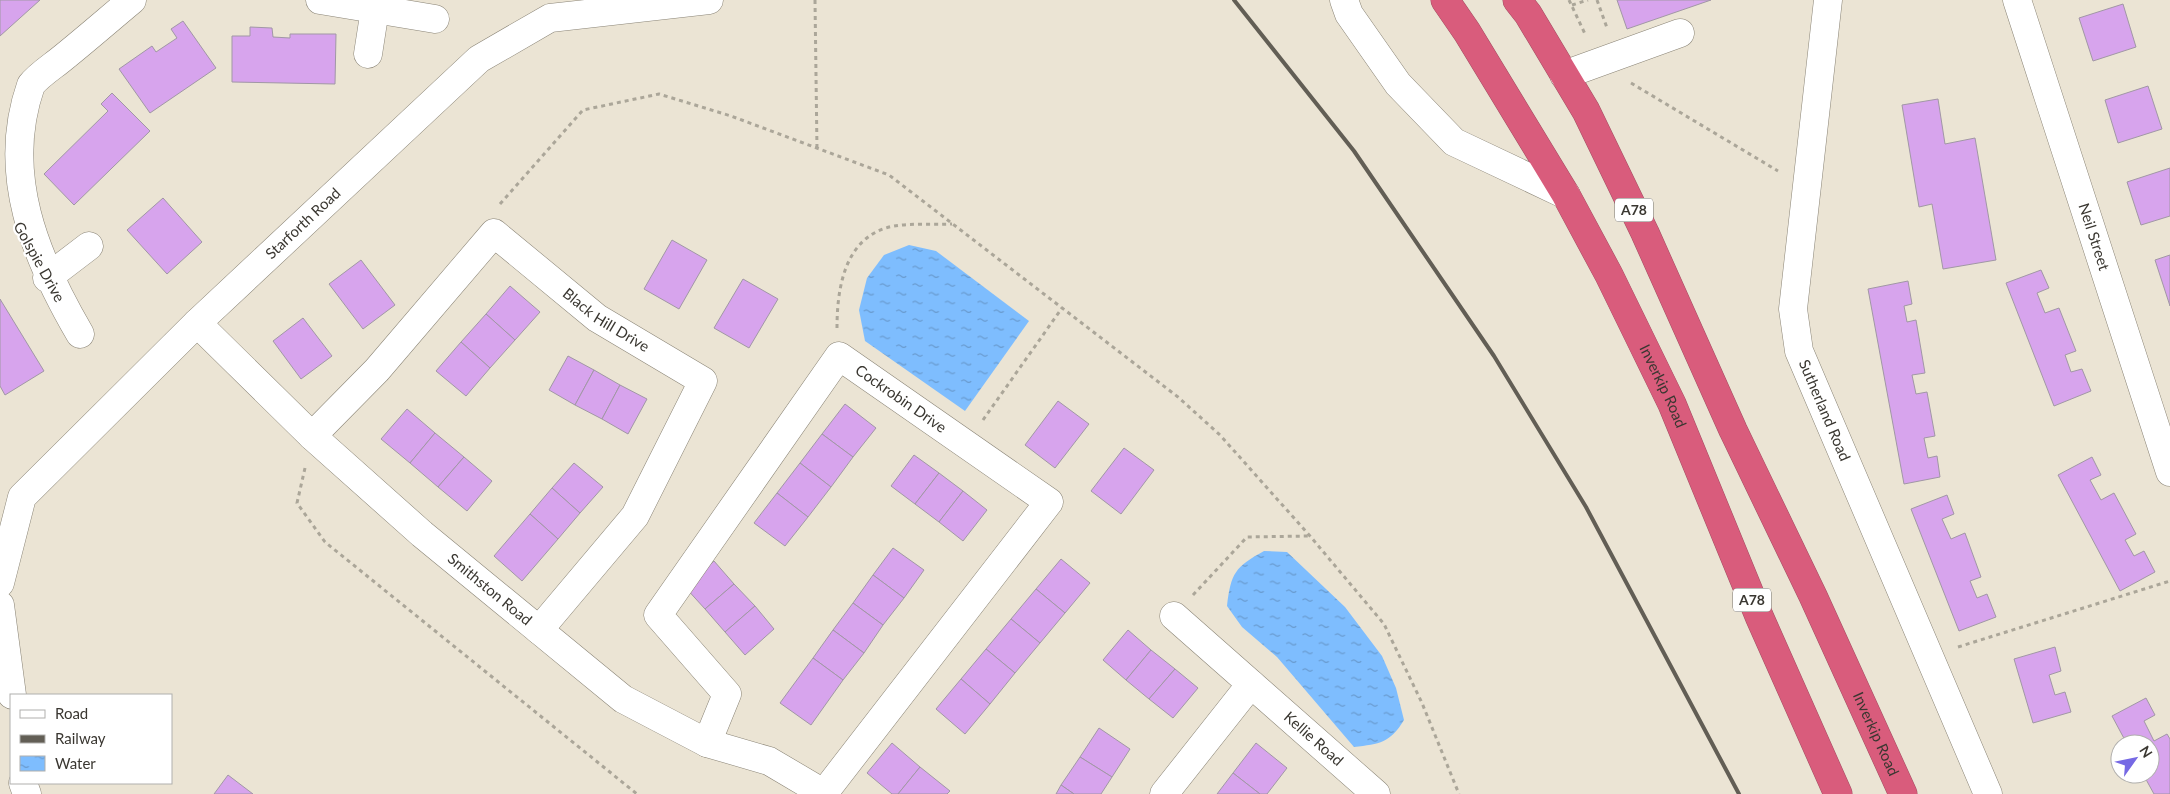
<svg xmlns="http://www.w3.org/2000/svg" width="2170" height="794" font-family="Lato,sans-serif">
	<defs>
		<pattern id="water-ripples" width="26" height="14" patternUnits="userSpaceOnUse" patternTransform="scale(1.25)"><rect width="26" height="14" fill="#7ebdfe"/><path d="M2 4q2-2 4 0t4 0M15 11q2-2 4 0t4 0" fill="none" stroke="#689ace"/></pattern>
	</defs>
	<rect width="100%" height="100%" fill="#ebe4d4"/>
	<g fill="url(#water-ripples)">
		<polygon points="909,245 936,251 1029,321 965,411 865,341 859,310 867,278 884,255"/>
		<path d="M1264,551l23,1 58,55 37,49 14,32 8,32c-14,23 -24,24 -50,27l-77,-90 -35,-30 -15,-21c4,-33 8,-39 37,-55z"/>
	</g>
	<g fill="#d7a4ed" stroke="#a197a5">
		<polygon points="0,0 40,0 0,36"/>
		<polygon points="1617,0 1711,0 1627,29"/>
		<polygon points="2123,4 2136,47 2093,61 2079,18"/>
		<polygon points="183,21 216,68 150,113 119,69 152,46 156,52 177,38 171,29"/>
		<polygon points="250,27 272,28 273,37 290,38 290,34 336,34 335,84 232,82 232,36 250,36"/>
		<polygon points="2148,86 2162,129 2118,143 2105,100"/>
		<polygon points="112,93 150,131 74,205 44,174 108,111 101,104"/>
		<polygon points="1938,99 1945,144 1975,138 1996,260 1943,269 1932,204 1919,207 1902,105"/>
		<polygon points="2170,168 2170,216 2141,225 2127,182"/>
		<polygon points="163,198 202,242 167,274 127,230"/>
		<polygon points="672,240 707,260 679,309 644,289"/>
		<polygon points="2170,255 2170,306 2155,260"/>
		<polygon points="361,260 395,305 363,329 329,284"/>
		<polygon points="2041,270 2049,288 2037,293 2045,313 2059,308 2076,351 2065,355 2071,372 2082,369 2091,391 2054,406 2006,283"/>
		<polygon points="743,279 778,299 749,348 714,328"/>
		<polygon points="1908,281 1912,304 1904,306 1907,322 1916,320 1925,373 1912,375 1916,394 1927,392 1935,436 1924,438 1928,458 1937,456 1940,477 1904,484 1868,289"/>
		<polygon points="510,286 540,312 515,340 486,314"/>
		<polygon points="0,299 44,371 5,395 0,386"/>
		<polygon points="486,314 515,340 490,368 461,342"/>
		<polygon points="303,318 332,356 301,379 273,341"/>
		<polygon points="461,342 490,368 466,396 436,371"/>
		<polygon points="568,356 594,370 575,405 549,390"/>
		<polygon points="594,370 620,385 602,419 575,405"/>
		<polygon points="620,385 647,399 628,434 602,419"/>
		<polygon points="1058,401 1089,424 1055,468 1025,445"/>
		<polygon points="845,404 876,428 853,457 822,434"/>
		<polygon points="407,409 435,433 410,463 381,439"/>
		<polygon points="435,433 464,457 438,487 410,463"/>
		<polygon points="822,434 853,457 831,487 800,463"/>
		<polygon points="1124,448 1154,470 1121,514 1091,491"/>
		<polygon points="914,455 939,473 915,504 891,486"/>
		<polygon points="464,457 492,481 467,511 438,487"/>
		<polygon points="2092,457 2101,475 2090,480 2101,500 2114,493 2136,534 2125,540 2134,556 2144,551 2155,572 2120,591 2058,475"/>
		<polygon points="574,463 603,487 580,513 552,488"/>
		<polygon points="800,463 831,487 808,517 777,493"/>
		<polygon points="939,473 963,491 939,522 915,504"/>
		<polygon points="552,488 580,513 558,539 530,514"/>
		<polygon points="963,491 987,510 963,541 939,522"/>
		<polygon points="777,493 808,517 785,546 754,523"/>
		<polygon points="1947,495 1954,514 1942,519 1951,539 1965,533 1981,577 1970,581 1977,598 1987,594 1996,617 1959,631 1911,509"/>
		<polygon points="530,514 558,539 522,581 494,556"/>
		<polygon points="893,548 924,570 904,598 873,575"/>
		<polygon points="1061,559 1090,583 1065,613 1036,589"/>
		<polygon points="714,561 734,584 705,609 685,587"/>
		<polygon points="873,575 904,598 883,625 853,603"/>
		<polygon points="734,584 755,606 725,632 705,609"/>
		<polygon points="1036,589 1065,613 1040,643 1011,619"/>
		<polygon points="853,603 883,625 864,653 833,630"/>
		<polygon points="755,606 774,629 745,655 725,632"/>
		<polygon points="1011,619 1040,643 1015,673 986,649"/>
		<polygon points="833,630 864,653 843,680 813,658"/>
		<polygon points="1128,630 1151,650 1126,680 1103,660"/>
		<polygon points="2055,647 2061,671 2049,675 2055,695 2065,692 2071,712 2033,723 2014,659"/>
		<polygon points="986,649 1015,673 990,704 961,679"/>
		<polygon points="1151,650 1175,669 1149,699 1126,680"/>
		<polygon points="813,658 843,680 811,725 780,703"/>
		<polygon points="1175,669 1198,688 1173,718 1149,699"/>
		<polygon points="961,679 990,704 965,734 936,709"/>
		<polygon points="2146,698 2155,715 2144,721 2154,741 2167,734 2170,739 2170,794 2154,794 2143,774 2150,774 2150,744 2127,744 2112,716"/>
		<polygon points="1099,728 1130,749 1112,777 1080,757"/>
		<polygon points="892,743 920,767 898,794 892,794 867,773"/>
		<polygon points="1256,743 1287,768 1267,794 1260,794 1233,773"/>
		<polygon points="1080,757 1112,777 1101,794 1074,794 1061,785"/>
		<polygon points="920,767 950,791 947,794 898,794"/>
		<polygon points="1233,773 1260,794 1217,794"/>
		<polygon points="228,775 253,794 214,794"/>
		<polygon points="1061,785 1074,794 1056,794"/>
	</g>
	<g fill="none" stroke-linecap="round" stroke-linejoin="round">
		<g stroke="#8a8476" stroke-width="29">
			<g id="minor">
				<polyline points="320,0 435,19"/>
				<polyline points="1344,0 1349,14 1398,84 1454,142 1566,195"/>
				<path id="s1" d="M1828,0l-35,309 6,42 189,443"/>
				<path id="s2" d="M2017,0l153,472"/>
				<polyline points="368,54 375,9"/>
				<polyline points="1564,75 1680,33"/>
				<polyline points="47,278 89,246"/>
				<path id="s3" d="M197,323l115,113 110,98 201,165 84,44 62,18 56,33"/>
				<path d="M80,334c-45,-77 -80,-161 -49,-249 7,-9 19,-17 28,-24 25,-20 49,-41 73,-61"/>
				<path id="s4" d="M312,436l65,-66 117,-137 103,85 106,63 -68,135 -96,114"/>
				<path id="s5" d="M0,583l22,-86 175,-174 282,-264 71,-41 159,-18"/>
				<polyline points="0,605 12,695"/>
				<path id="s6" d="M1174,616l202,178"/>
				<path id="s7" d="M707,743l20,-49 -69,-79 181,-259 210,146 -225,291"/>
				<polyline points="23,783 27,794"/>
				<polyline points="1164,794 1251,684"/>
			</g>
		</g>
		<g stroke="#a14f62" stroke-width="29">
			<g id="highway">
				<path id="s8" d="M1445,0l22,32 99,163 43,80 63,129 87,212 79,178"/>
				<path id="s9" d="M1517,0l11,14 58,97 59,122 88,197 80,166 90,198"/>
			</g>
		</g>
		<g stroke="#aba699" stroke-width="3" stroke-dasharray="4 4" stroke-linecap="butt">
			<polyline points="815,0 817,150"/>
			<polyline points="1569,0 1586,36"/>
			<polyline points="1597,0 1607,28"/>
			<polyline points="1572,5 1588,0"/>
			<polyline points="1631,83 1778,171"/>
			<polyline points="500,204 583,110 659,94 731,116 889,175 1178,397 1220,435 1310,536 1384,624 1422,703 1459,794"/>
			<path d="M837,328c0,-41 8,-93 57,-102 18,-3 39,-1 58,-2"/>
			<polyline points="983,420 1062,308"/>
			<polyline points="305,468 297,503 325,542 637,794"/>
			<polyline points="1193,595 1247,537 1309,536"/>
			<polyline points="1958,647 2170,581"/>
		</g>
		<use href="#minor" stroke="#fff" stroke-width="28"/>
		<use href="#highway" stroke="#d95c7c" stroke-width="28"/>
		<polyline stroke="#625e55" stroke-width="4" points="1234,0 1354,151 1494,356 1586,507 1739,794"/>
	</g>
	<g text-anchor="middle" stroke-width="4.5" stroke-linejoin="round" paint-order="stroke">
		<g fill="#fff" stroke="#75736f" stroke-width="1">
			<rect x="1615" y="198.5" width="38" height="23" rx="4"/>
			<rect x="1733" y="588.5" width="38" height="23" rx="4"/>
		</g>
		<g font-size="14" font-weight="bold" fill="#3a3731">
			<text x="1634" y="215">A78</text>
			<text x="1752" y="605">A78</text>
		</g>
		<g font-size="15" fill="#3a3731" stroke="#fff">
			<text dy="5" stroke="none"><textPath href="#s5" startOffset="481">Starforth Road</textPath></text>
			<text dy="5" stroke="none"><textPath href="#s2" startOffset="249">Neil Street</textPath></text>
			<text transform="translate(39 262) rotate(61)" y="5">Golspie Drive</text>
			<text dy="5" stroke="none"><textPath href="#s4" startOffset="415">Black Hill Drive</textPath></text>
			<text dy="5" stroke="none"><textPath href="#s8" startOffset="444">Inverkip Road</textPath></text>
			<text dy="5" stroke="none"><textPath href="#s7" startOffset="549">Cockrobin Drive</textPath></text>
			<text dy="5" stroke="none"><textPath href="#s1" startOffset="418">Sutherland Road</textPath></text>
			<text dy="5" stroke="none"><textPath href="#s3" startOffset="396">Smithston Road</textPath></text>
			<text dy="5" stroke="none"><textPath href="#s9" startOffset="818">Inverkip Road</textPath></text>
			<text dy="5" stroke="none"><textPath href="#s6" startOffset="186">Kellie Road</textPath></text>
		</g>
	</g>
	<rect x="10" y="694" width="162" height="90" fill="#ffffff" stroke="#b0afad"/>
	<rect x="20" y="710" width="25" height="8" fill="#ffffff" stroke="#b0afad"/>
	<text x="55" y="719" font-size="15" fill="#3a3731">Road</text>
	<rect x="20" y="735" width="25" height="8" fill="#625e55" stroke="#b0afad"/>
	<text x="55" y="744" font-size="15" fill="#3a3731">Railway</text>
	<rect x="20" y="756" width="25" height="15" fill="url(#water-ripples)" stroke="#b0afad"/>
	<text x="55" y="769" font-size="15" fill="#3a3731">Water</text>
	<g transform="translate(2135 759) rotate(57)"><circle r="24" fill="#ffffff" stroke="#b0afad"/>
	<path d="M0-4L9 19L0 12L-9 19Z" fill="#7669e4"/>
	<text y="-8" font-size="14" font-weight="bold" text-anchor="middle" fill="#3a3731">N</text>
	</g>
</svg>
